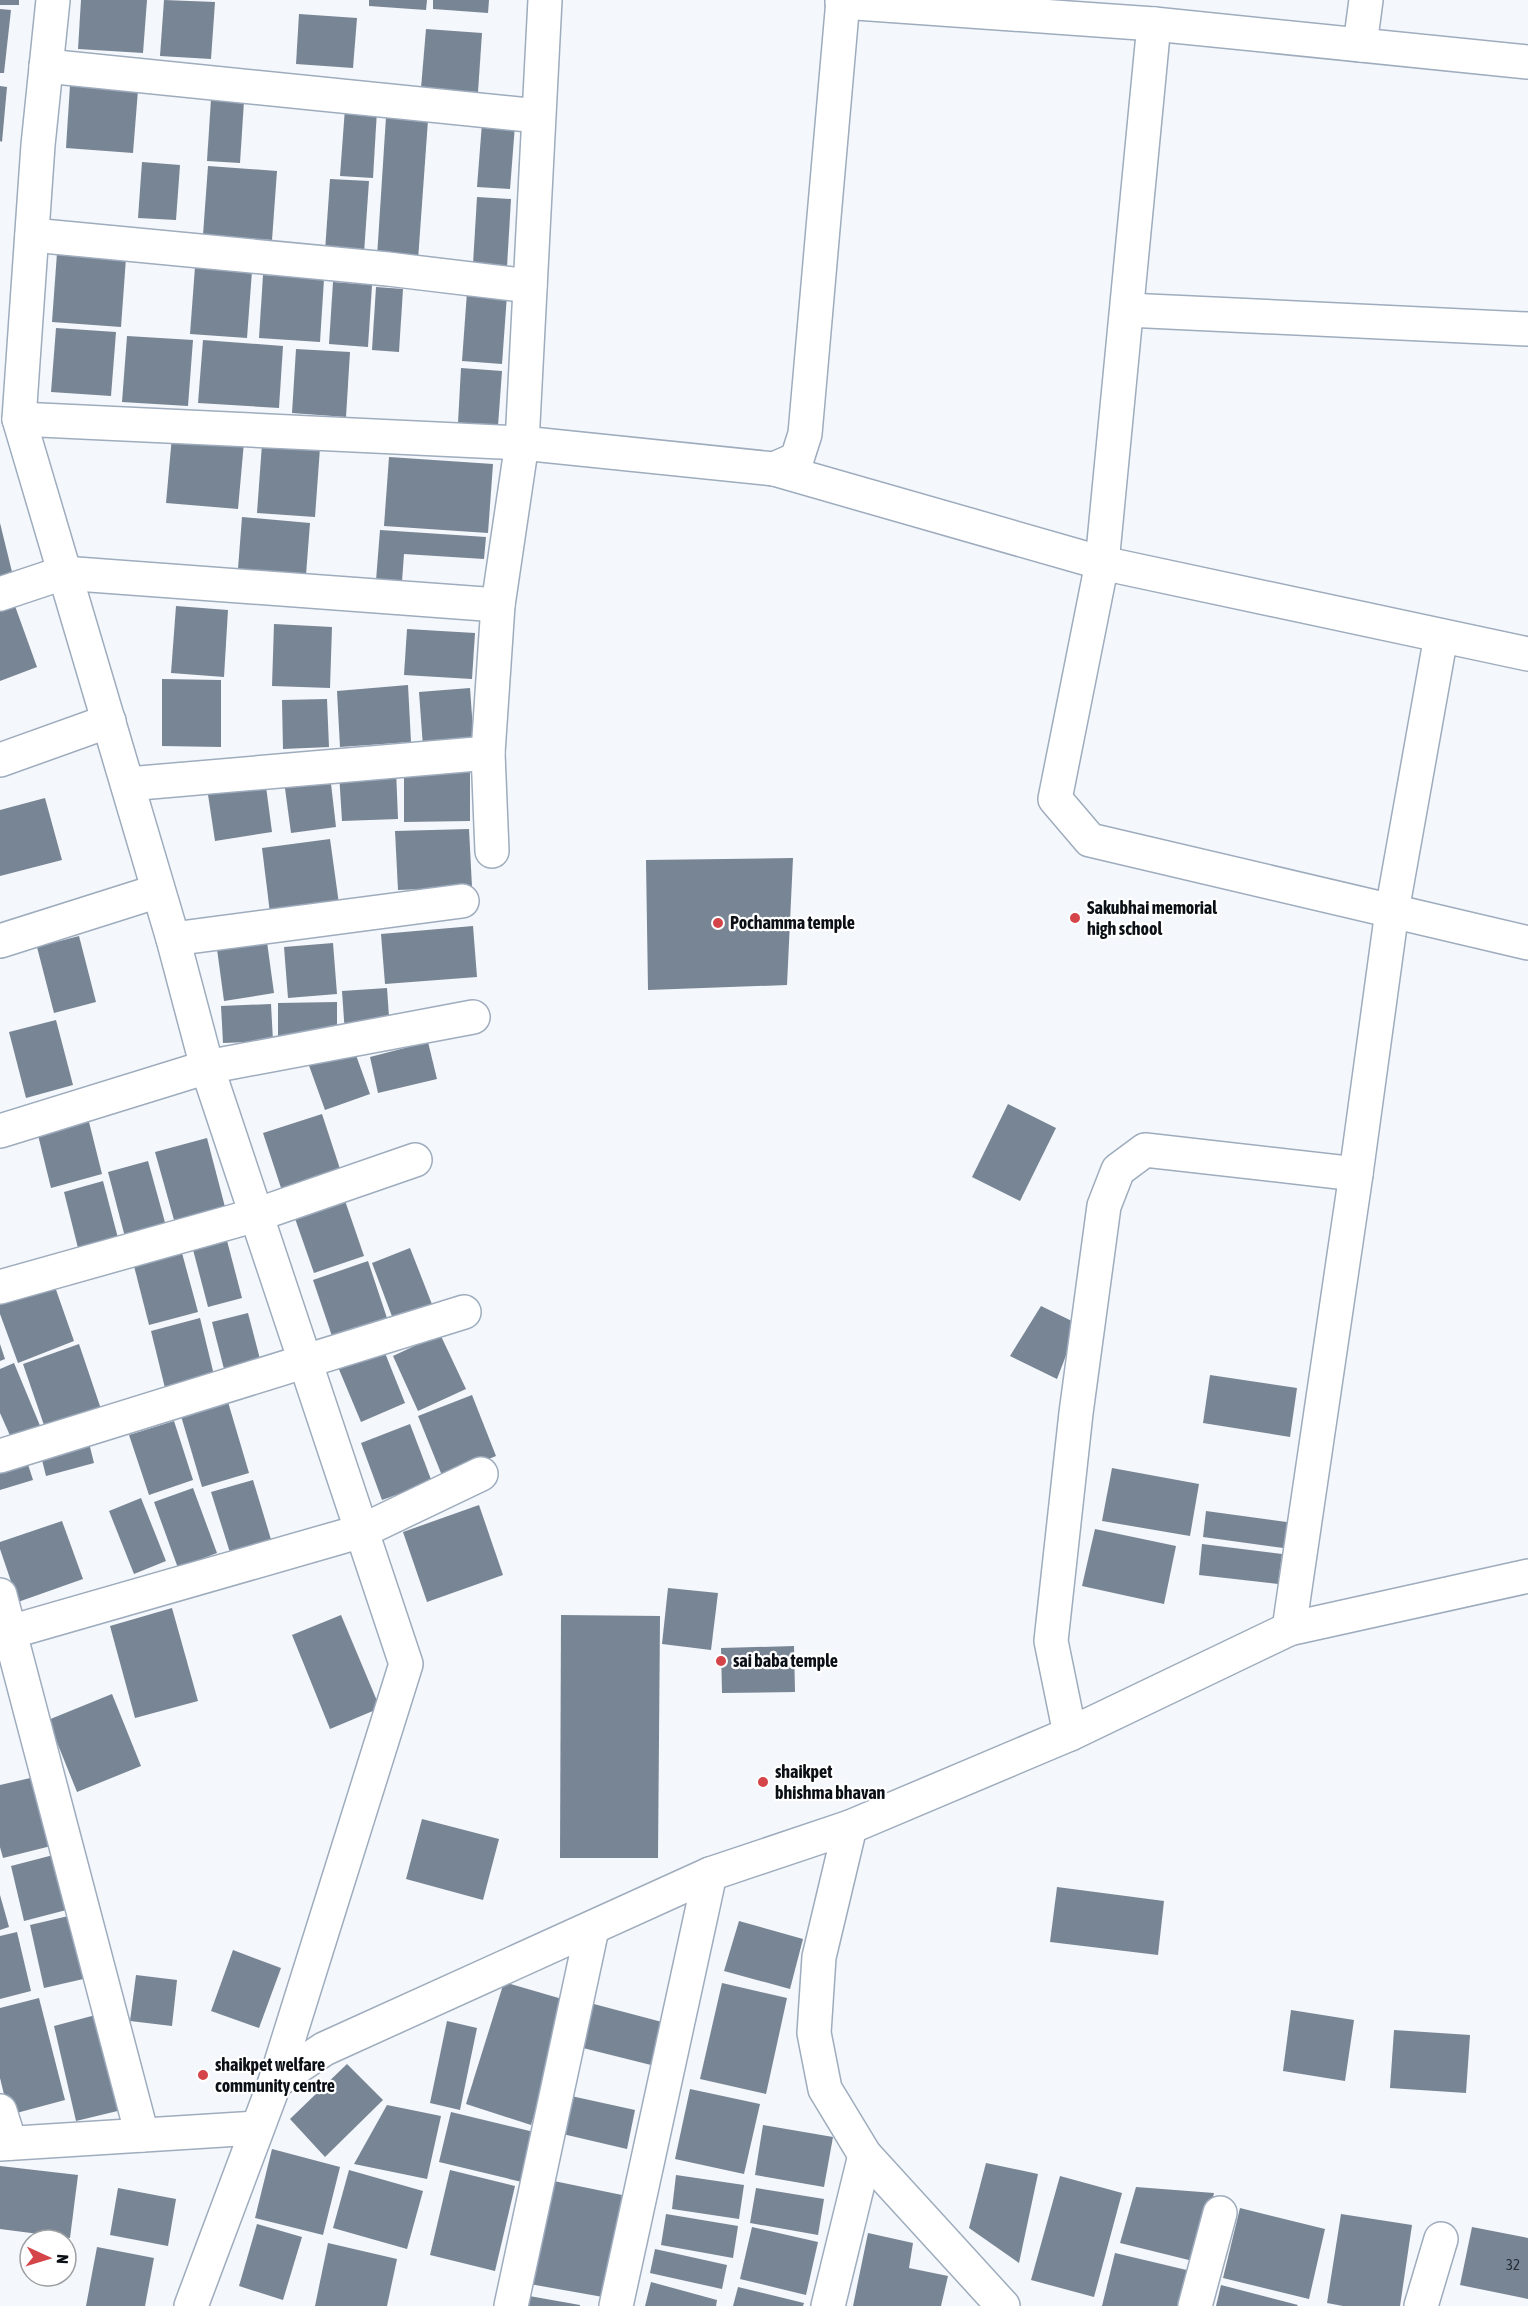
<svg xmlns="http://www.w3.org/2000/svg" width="1528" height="2306" font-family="'Asap Condensed',sans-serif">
	<rect width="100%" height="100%" fill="#f4f7fb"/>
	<g fill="#788595">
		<rect x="0" y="0" width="19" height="5"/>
		<polygon points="81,0 147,0 143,53 78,49"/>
		<polygon points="164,0 215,2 211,59 160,56"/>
		<polygon points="369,0 427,0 426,10 369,6"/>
		<polygon points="433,0 489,0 488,13 433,9"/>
		<polygon points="0,9 11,10 4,73 0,73"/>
		<polygon points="299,14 357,18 353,68 296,64"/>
		<polygon points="426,29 482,33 478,92 421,88"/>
		<polygon points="70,85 138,90 133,153 66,148"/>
		<polygon points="0,86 7,87 2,142 0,141"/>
		<polygon points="211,99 244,101 240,163 207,161"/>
		<polygon points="345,108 377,110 373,178 340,176"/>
		<polygon points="386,117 428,120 418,260 377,257"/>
		<polygon points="482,123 515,125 510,189 477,187"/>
		<polygon points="142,162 180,165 176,220 138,218"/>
		<polygon points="208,166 277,171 272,240 203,235"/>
		<polygon points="330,179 369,181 364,253 325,251"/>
		<polygon points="477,197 511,199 507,267 473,264"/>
		<polygon points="57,253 126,258 121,327 52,322"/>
		<polygon points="195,267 252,271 247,338 190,334"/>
		<polygon points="263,275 324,279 320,342 259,338"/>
		<polygon points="333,282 372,285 368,347 329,344"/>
		<polygon points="376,287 403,289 399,352 372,350"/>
		<polygon points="467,292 507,295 502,364 462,361"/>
		<polygon points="56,328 116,332 111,396 51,392"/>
		<polygon points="127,336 193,340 188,406 122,402"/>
		<polygon points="203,340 283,346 279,408 198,403"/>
		<polygon points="296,349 350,352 346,417 292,413"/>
		<polygon points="461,368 502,371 498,426 458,423"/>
		<polygon points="172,436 244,442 238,509 166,503"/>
		<polygon points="262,444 320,448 315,517 257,513"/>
		<polygon points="389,457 493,464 488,533 384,526"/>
		<polygon points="242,517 310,523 305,588 237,582"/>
		<polygon points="0,523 14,580 0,583"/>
		<polygon points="380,530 486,537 484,559 404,554 401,595 375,593"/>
		<polygon points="15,606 37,667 0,681 0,612"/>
		<polygon points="176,606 228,610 224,677 171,673"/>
		<polygon points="274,624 332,627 330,688 272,686"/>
		<polygon points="407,629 475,633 472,679 404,675"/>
		<polygon points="162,679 221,680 221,747 162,746"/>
		<polygon points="408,685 411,742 340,747 337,691"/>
		<polygon points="470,688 474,744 423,747 419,692"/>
		<polygon points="327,699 329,747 283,749 282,700"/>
		<polygon points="470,768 470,821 404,822 404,770"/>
		<polygon points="396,770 398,819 342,821 339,773"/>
		<polygon points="330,775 336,827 291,833 284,781"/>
		<polygon points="265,779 272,832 215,841 207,788"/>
		<polygon points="45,798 62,860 0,876 0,810"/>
		<polygon points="469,829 472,887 398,890 395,831"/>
		<polygon points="330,839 339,904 270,913 262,848"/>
		<polygon points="793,858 787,985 648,990 646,860"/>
		<polygon points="473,926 477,977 385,984 381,934"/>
		<polygon points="79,936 96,1002 54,1013 37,947"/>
		<polygon points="267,942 274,993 224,1001 217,949"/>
		<polygon points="333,943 337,994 288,998 284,947"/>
		<polygon points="387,988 390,1031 345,1034 342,991"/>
		<polygon points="337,1002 337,1036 278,1037 278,1003"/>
		<polygon points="271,1004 273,1041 223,1043 221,1006"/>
		<polygon points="56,1020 73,1085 26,1098 9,1032"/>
		<polygon points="428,1042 437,1079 378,1093 370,1057"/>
		<polygon points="352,1044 370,1094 325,1110 307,1060"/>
		<polygon points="1008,1104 1056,1128 1020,1201 972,1177"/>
		<polygon points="87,1114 102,1174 51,1188 36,1127"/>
		<polygon points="322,1114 343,1178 284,1197 263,1133"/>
		<polygon points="207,1138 225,1207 174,1220 155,1152"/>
		<polygon points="148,1161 166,1226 125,1237 108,1172"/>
		<polygon points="103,1181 118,1238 78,1248 64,1192"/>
		<polygon points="341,1189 364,1256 314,1273 291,1207"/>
		<polygon points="225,1233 242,1298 208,1307 191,1242"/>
		<polygon points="410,1248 435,1312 396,1327 372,1263"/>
		<polygon points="182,1253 198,1312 149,1325 134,1266"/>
		<polygon points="368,1261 389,1324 334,1342 313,1280"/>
		<polygon points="54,1284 74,1341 18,1363 0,1314 0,1305"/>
		<polygon points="1041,1306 1078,1324 1057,1379 1010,1356"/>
		<polygon points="248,1313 261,1363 225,1373 212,1322"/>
		<polygon points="200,1318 214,1375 165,1388 151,1331"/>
		<polygon points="440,1334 466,1389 418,1411 393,1356"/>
		<polygon points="0,1344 5,1359 0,1361"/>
		<polygon points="79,1344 102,1412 46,1431 23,1364"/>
		<polygon points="383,1348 405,1403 361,1422 338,1367"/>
		<polygon points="14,1363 41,1428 12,1440 0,1413 0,1369"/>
		<polygon points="1210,1375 1297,1388 1290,1437 1203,1423"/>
		<polygon points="472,1395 496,1456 443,1478 418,1416"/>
		<polygon points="228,1402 249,1473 202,1487 181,1416"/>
		<polygon points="174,1421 193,1480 149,1495 129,1435"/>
		<polygon points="410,1424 432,1482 382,1500 361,1443"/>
		<polygon points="88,1439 94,1463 46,1476 40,1452"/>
		<polygon points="24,1452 33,1480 0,1490 0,1460"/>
		<polygon points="1112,1468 1199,1484 1190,1536 1102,1521"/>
		<polygon points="253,1480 273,1546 232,1559 211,1492"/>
		<polygon points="193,1488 217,1553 178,1568 154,1502"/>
		<polygon points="141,1498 166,1561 134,1574 109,1511"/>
		<polygon points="479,1505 503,1575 427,1602 403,1532"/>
		<polygon points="1206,1511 1294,1523 1291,1549 1203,1537"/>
		<polygon points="62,1521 83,1579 18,1602 0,1549 0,1542"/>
		<polygon points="1095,1529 1176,1546 1164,1604 1082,1586"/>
		<polygon points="1202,1544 1282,1554 1278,1584 1199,1575"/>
		<polygon points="668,1588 718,1593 711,1650 662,1644"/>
		<polygon points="172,1608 198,1701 135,1718 110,1626"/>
		<polygon points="341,1615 380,1708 330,1729 292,1635"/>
		<polygon points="561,1615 660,1616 658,1858 560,1858"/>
		<polygon points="794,1646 795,1692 722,1693 721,1648"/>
		<polygon points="112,1694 141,1766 77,1792 48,1720"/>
		<polygon points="39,1776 55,1845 3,1858 0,1847 0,1785"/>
		<polygon points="422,1819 499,1839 483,1900 406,1879"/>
		<polygon points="61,1853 74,1908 24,1921 11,1866"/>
		<polygon points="1057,1887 1164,1901 1158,1955 1050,1942"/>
		<polygon points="0,1895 9,1927 0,1930"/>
		<polygon points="77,1914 92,1977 44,1988 30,1925"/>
		<polygon points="739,1921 803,1939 790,1989 724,1971"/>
		<polygon points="17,1932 31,1991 0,1999 0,1936"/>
		<polygon points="233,1950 281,1968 259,2028 211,2011"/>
		<polygon points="136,1975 177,1980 172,2026 130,2021"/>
		<polygon points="504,1982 569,2001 531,2125 466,2104"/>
		<polygon points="722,1983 787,1998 766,2094 700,2079"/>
		<polygon points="39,1998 65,2100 9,2115 0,2078 0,2008"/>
		<polygon points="590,2003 662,2022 651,2065 579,2047"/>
		<polygon points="1291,2010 1354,2020 1345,2081 1283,2071"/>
		<polygon points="107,2012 130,2108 76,2121 54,2026"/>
		<polygon points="447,2021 477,2028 460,2110 430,2103"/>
		<polygon points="1394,2030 1470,2035 1466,2093 1390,2088"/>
		<polygon points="347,2064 383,2100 325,2157 290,2119"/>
		<polygon points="690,2089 760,2104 744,2174 675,2159"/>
		<polygon points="562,2094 635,2110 627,2149 554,2132"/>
		<polygon points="387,2105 441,2116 427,2179 354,2164"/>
		<polygon points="451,2112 534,2132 522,2182 439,2162"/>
		<polygon points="763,2125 833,2137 824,2187 755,2175"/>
		<polygon points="272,2149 340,2167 323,2235 255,2218"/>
		<polygon points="986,2163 1038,2174 1019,2263 969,2228"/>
		<polygon points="0,2166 78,2175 70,2238 0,2229"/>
		<polygon points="349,2170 423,2191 407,2249 333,2228"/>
		<polygon points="450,2170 515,2186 495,2271 430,2255"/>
		<polygon points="676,2175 744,2185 739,2219 672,2209"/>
		<polygon points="1060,2176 1122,2193 1094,2297 1031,2280"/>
		<polygon points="544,2179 622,2195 603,2297 524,2283"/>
		<polygon points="1136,2187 1214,2193 1197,2262 1120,2243"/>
		<polygon points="118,2188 176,2199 168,2246 110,2235"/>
		<polygon points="756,2188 824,2199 818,2235 750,2223"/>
		<polygon points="1240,2208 1325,2229 1309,2299 1223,2278"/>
		<polygon points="666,2214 738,2226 733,2258 661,2245"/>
		<polygon points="1341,2214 1412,2225 1400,2306 1343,2306 1327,2303"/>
		<polygon points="257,2224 302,2237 283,2300 239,2286"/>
		<polygon points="752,2227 818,2242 806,2295 740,2279"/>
		<polygon points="1472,2227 1528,2238 1528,2299 1460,2285"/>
		<polygon points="868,2233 913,2243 909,2268 948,2276 941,2306 853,2306"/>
		<polygon points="328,2243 397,2259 387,2306 315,2306"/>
		<polygon points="97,2247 154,2258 145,2306 86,2306"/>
		<polygon points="655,2249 727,2265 722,2289 650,2273"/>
		<polygon points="1115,2253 1195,2272 1187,2306 1102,2306"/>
		<polygon points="651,2282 717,2300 716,2306 645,2306"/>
		<polygon points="1221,2285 1298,2305 1297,2306 1216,2306"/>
		<polygon points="738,2287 804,2303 803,2306 733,2306"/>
		<polygon points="518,2294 580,2305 580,2306 516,2306"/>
	</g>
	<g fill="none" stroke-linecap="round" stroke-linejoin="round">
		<g stroke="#9eacbd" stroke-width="36">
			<g id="minor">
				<polyline points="53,0 38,145 19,419 173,939 207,1067 406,1664 275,2082"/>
				<polyline points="842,2 1154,24 1528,62"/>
				<polyline points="1154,24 1102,563 1055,799 1090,840 1528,943"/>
				<polyline points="1360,45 1366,0"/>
				<polyline points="46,66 538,116"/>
				<polyline points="32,235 388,269 530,286"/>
				<polyline points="1127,310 1528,329"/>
				<polyline points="19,419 522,443 774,469 797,459 805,434 843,0"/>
				<polyline points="774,469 1102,563 1528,654"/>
				<polyline points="0,594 63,573 498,605"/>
				<polyline points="0,760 109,721"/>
				<polyline points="128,784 488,753"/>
				<polyline points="492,851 488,753 498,605 522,443 545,0"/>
				<polyline points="173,939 462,901"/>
				<polyline points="0,941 158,891"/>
				<polyline points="0,1131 207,1067 473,1017"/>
				<polyline points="0,1287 256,1215 415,1160"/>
				<polyline points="0,1456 464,1312"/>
				<polyline points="0,1595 142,2135"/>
				<polyline points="1289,1629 1356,1174 1392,911 1441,636"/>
				<polyline points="0,1635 362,1531 481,1474"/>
				<polyline points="1070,1734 1051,1641 1076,1413 1104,1206 1118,1170 1145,1150 1356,1174"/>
				<polyline points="850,1827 1070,1734 1289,1629 1528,1576"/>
				<polyline points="0,2111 10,2143"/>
				<polyline points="0,2144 257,2128"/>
				<polyline points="191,2306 275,2082 324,2049 710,1874 850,1827 819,1957 814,2033 825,2089 865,2155 1003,2306"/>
				<polyline points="511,2306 592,1929"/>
				<polyline points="616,2306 710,1874"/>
				<polyline points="828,2306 865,2155"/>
				<polyline points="1195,2306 1220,2213"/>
				<polyline points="1421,2306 1441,2239"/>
			</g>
		</g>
		<use href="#minor" stroke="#fff" stroke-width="33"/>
	</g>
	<g fill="#d44448" stroke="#fff" stroke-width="2">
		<circle cx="1075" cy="918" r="6"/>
		<circle cx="718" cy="923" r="6"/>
		<circle cx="721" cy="1661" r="6"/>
		<circle cx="763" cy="1782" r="6"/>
		<circle cx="203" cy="2075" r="6"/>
	</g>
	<g text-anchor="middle" stroke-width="4.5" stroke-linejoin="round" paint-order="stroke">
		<g font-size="15" fill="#262d36">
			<text x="1513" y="2270">32</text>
		</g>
		<g font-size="18" font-weight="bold" fill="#0b1016" stroke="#fff" text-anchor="start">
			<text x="1087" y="914">Sakubhai memorial<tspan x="1087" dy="21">high school</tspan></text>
			<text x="730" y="929">Pochamma temple</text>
			<text x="733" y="1667">sai baba temple</text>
			<text x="775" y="1778">shaikpet<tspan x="775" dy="21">bhishma bhavan</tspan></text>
			<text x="215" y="2071">shaikpet welfare<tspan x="215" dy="21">community centre</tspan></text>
		</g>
	</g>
	<g transform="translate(48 2258) rotate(94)"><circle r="28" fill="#ffffff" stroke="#9d9fa2" stroke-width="1.5"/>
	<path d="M0-4.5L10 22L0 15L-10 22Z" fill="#d44448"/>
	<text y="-9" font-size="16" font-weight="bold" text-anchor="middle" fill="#0b1016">N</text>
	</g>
</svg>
